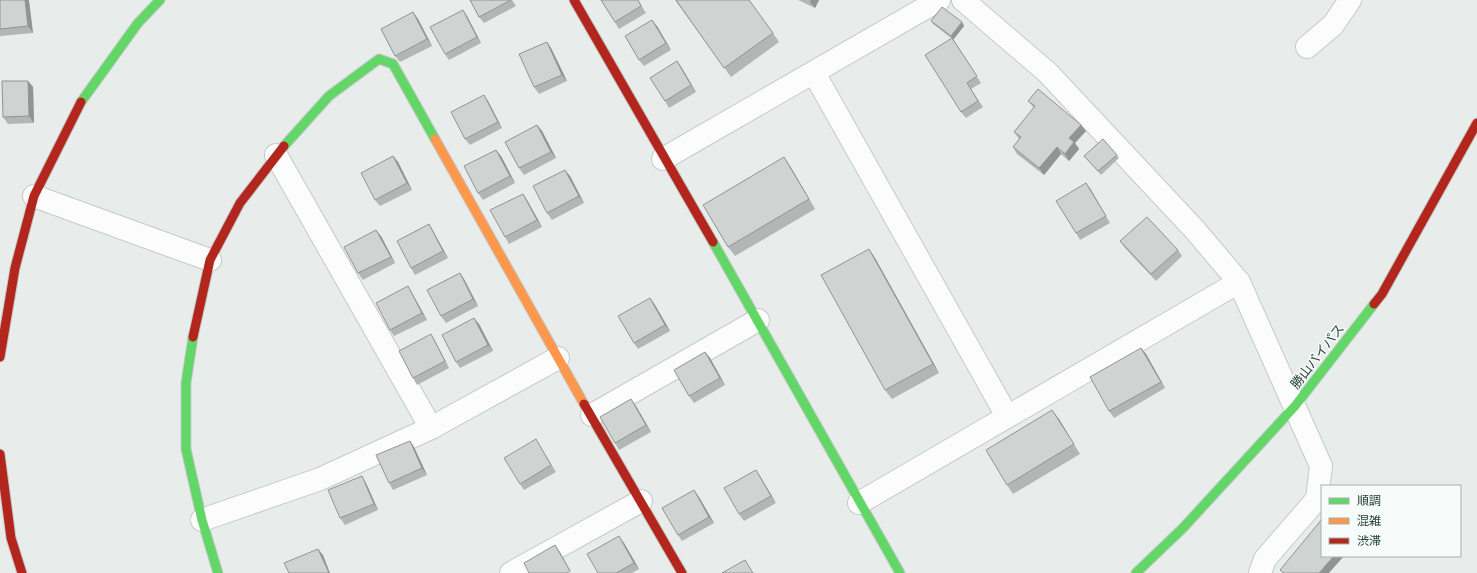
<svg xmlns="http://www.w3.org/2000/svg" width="1477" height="573" font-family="Poppins,'Noto Sans JP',sans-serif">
	<rect width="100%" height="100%" fill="#e8edeb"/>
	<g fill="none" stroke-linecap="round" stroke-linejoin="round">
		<g stroke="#c5cac8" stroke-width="24">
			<g id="street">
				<polyline points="963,0 1048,73 1195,230 1239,282 1321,466 1317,499 1265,559 1260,573"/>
				<polyline points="1307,47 1333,25 1350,0"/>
				<polyline points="814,73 1007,416"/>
				<polyline points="276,155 431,428"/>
				<polyline points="663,159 939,0"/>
				<polyline points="34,196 210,260"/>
				<polyline points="592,415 758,320"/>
				<polyline points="859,503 1239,282"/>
				<polyline points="202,520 320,479 431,428 558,358"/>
				<polyline points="511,573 641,501"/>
			</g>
		</g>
		<g stroke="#c3cbc8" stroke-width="11">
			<g id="fast">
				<polyline points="81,102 138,23 160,0"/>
				<polyline points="284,146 329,96 379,59 393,64 435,139"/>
				<polyline points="713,242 900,573"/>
				<polyline points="193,337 186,383 186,449 202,520 218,573"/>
				<polyline points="1136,573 1183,528 1295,406 1374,304"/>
			</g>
		</g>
		<g stroke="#c3cbc8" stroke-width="11">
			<polyline id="slow" points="435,139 584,404"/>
		</g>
		<g stroke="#c3cbc8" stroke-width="11">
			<g id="jam">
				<polyline points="574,0 713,242"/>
				<polyline points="1374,304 1382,294 1477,123"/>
				<polyline points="193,337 210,260 240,203 284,146"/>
				<polyline points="0,357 15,268 34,196 81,102"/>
				<polyline points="584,404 682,573"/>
				<polyline points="0,454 11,538 22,573"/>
			</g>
		</g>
		<use href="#street" stroke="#fcfcfc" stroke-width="22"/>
		<use href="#fast" stroke="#63d668" stroke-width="9"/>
		<use href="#slow" stroke="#ff974d" stroke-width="9"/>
		<use href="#jam" stroke="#b3261e" stroke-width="9"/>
	</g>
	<g fill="#b2b6b5">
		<polygon points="0,0 29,0 29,1 33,33 0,36"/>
		<polygon points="470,0 512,0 516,6 484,23 479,17"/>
		<polygon points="601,0 638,0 646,13 619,29"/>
		<polygon points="675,0 773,33 779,42 731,77"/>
		<polygon points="798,0 819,0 815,8"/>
		<polygon points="413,12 418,19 432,46 400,62 395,56"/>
		<polygon points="467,16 481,43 449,60 445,54"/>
		<polygon points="931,21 962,22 964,26 953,40 981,83 971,89 983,107 966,118 961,112 951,38 933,24"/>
		<polygon points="657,26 671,50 644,66 639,60"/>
		<polygon points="547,42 551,48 567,81 539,94 534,87"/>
		<polygon points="677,61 696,92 669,108 665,101"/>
		<polygon points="28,81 33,87 34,123 8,124 3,117"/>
		<polygon points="488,101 502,128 470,145 465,139"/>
		<polygon points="1028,101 1086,131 1075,143 1079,149 1069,161 1061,154 1044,175 1017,154 1013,147 1019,139 1014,132 1034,108"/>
		<polygon points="537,125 542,131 556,158 524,175 519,168"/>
		<polygon points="1117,155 1119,158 1101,175 1084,156"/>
		<polygon points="393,156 398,162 412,190 380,206 375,200"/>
		<polygon points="501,156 515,183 483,200 478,193"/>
		<polygon points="790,166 815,209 735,256 728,247"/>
		<polygon points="570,176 584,203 552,220 547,213"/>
		<polygon points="1086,183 1091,190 1110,223 1080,240 1076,233"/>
		<polygon points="523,194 527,200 542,227 509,244 505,237"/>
		<polygon points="429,224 433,231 448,258 415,275 411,268"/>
		<polygon points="381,236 395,263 363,280 358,273"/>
		<polygon points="1120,241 1178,250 1182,256 1156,281 1125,248"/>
		<polygon points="869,249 875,258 939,373 892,399 885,390"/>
		<polygon points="460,273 464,279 478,306 446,323 441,316"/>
		<polygon points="412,293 427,320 394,336 390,330"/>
		<polygon points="650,298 655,305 670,331 638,349 634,343"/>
		<polygon points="479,324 493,351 460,368 456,362"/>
		<polygon points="435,341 449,368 417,385 413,378"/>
		<polygon points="1141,348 1146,354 1165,388 1114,418 1109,411"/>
		<polygon points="705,352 710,358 725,385 694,403 689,396"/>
		<polygon points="636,406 651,432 619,450 615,443"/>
		<polygon points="1059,419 1080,454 1013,494 1007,485"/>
		<polygon points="410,441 414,447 427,475 393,490 389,483"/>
		<polygon points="540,446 556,472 524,490 520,484"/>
		<polygon points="760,476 776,503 744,521 739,514"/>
		<polygon points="366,483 378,510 345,525 340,518"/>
		<polygon points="699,497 714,523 682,541 678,535"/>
		<polygon points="624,543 639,569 632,573 598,573"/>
	</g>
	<g fill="#919493">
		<polygon points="25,0 29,0 29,1 33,33 28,26"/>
		<polygon points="811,0 819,0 815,8 810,2"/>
		<polygon points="463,10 467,16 481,43 477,37"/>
		<polygon points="413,12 418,19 432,46 427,39"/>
		<polygon points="652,20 657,26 671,50 666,43"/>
		<polygon points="962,22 964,26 953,40 981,83 951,36"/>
		<polygon points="547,42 551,48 567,81 562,75"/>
		<polygon points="677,61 682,68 696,92 691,85"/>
		<polygon points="28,81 33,87 34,123 29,116"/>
		<polygon points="484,95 488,101 502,128 498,122"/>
		<polygon points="537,125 542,131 556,158 551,152"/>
		<polygon points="1081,125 1086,131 1075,143 1079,149 1069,161 1065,154 1069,138"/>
		<polygon points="1057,147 1061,154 1044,175 1039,168"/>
		<polygon points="496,150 501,156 515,183 510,176"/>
		<polygon points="393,156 398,162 412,190 407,183"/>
		<polygon points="784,157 790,166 815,209 809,199"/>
		<polygon points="565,170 570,176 584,203 579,196"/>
		<polygon points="1086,183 1091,190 1110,223 1106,216"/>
		<polygon points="523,194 527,200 542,227 537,220"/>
		<polygon points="429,224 433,231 448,258 443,251"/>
		<polygon points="376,230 381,236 395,263 391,257"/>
		<polygon points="869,249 875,258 939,373 933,364"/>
		<polygon points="460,273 464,279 478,306 473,299"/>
		<polygon points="408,286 412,293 427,320 422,313"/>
		<polygon points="650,298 655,305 670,331 665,325"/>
		<polygon points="474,318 479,324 493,351 488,345"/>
		<polygon points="431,334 435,341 449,368 445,361"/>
		<polygon points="1141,348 1146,354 1165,388 1161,382"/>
		<polygon points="705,352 710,358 725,385 720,378"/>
		<polygon points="631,399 636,406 651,432 646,425"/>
		<polygon points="1052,410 1059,419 1080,454 1074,444"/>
		<polygon points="410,441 414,447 427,475 422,468"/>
		<polygon points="756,470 760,476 776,503 771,496"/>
		<polygon points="362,476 366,483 378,510 374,504"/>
		<polygon points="694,490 699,497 714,523 709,517"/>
		<polygon points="619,536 624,543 639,569 634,563"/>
		<polygon points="555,545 560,552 572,573"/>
		<polygon points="318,549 323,555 330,573 329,573"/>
		<polygon points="1334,556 1344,556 1329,573 1319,573"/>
	</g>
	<g fill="#cfd4d2" stroke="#919493">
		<polygon points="0,0 25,0 28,26 0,29"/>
		<polygon points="470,0 511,0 479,17"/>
		<polygon points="601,0 638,0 641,6 615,22"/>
		<polygon points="676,0 749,0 773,33 724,68"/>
		<polygon points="942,7 962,22 951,36 931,21"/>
		<polygon points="463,10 477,37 445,54 430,27"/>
		<polygon points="413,12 427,39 395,56 381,29"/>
		<polygon points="652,20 666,43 639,60 625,36"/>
		<polygon points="952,38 977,76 967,83 978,101 961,112 925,55"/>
		<polygon points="547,42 562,75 534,87 519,54"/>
		<polygon points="677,61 691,85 665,101 650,78"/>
		<polygon points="2,81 28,81 29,116 3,117"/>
		<polygon points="1038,89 1081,125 1069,138 1074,142 1065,154 1057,147 1039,168 1013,147 1021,137 1014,132 1035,106 1028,101"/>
		<polygon points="484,95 498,122 465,139 451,112"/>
		<polygon points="537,125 551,152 519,168 505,142"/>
		<polygon points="1103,139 1117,155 1098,171 1084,156"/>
		<polygon points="496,150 510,176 478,193 464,166"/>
		<polygon points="393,156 407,183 375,200 361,173"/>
		<polygon points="784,157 809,199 728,247 703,205"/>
		<polygon points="565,170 579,196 547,213 533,186"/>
		<polygon points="1086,183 1106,216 1076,233 1056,201"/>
		<polygon points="523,194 537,220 505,237 490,210"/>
		<polygon points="1147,217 1178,250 1151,274 1120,241"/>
		<polygon points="429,224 443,251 411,268 397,241"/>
		<polygon points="376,230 391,257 358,273 344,247"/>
		<polygon points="869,249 933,364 885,390 821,275"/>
		<polygon points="460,273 473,299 441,316 427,290"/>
		<polygon points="408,286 422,313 390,330 376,303"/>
		<polygon points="650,298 665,325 634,343 618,316"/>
		<polygon points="474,318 488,345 456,362 442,335"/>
		<polygon points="431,334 445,361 413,378 399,351"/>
		<polygon points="1141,348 1161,382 1109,411 1090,377"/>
		<polygon points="705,352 720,378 689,396 674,370"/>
		<polygon points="631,399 646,425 615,443 600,417"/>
		<polygon points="1052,410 1074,444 1007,485 986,450"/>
		<polygon points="536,439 551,465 520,484 504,458"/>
		<polygon points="410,441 422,468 389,483 376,455"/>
		<polygon points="756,470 771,496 739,514 724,488"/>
		<polygon points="362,476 374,504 340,518 328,490"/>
		<polygon points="694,490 709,517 678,535 662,508"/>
		<polygon points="1322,519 1322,556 1334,556 1319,573 1284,573 1280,570"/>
		<polygon points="619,536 634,563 616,573 598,573 587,554"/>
		<polygon points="555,545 570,571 567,573 529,573 524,563"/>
		<polygon points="318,549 329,573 289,573 284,563"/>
		<polygon points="745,560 753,573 722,573"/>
	</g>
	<g text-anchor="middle" stroke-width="3" stroke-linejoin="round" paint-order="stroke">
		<g font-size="13" fill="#24423a" stroke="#f7fbf9">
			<text transform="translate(1317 356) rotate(-52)" y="5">勝山バイパス</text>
		</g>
	</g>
	<rect x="1321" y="485" width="140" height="72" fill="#f7fbf9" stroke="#a3b1ad"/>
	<rect x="1329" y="498" width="20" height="6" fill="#63d668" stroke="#a3b1ad"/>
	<text x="1357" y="505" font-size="12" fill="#24423a">順調</text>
	<rect x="1329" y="518" width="20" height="6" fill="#ff974d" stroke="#a3b1ad"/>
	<text x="1357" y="525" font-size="12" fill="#24423a">混雑</text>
	<rect x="1329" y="538" width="20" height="6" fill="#b3261e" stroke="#a3b1ad"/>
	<text x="1357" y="545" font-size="12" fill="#24423a">渋滞</text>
</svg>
